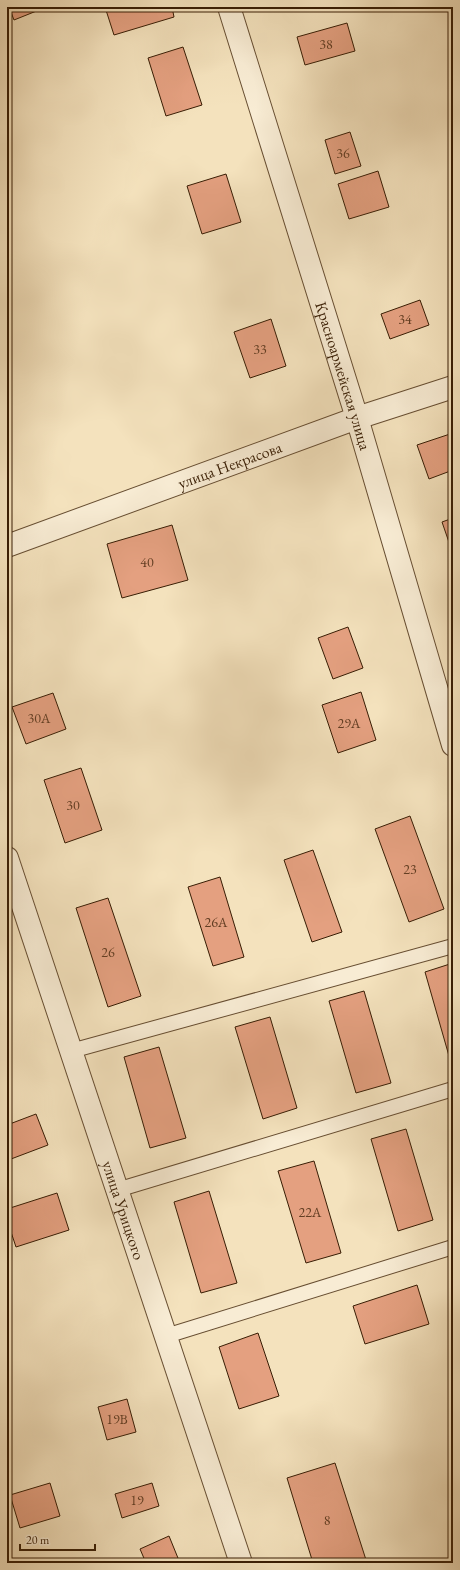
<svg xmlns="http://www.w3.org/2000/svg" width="460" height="1570" font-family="'EB Garamond',serif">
	<rect width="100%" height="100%" fill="#f4e2bd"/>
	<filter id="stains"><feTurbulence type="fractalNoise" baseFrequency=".005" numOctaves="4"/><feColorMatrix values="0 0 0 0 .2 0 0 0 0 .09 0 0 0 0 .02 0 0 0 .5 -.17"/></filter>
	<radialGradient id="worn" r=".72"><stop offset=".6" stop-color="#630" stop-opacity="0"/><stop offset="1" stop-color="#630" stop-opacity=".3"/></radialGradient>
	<g fill="#e4a080" stroke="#381d04">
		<polygon points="9,7 44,7 44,8 14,20"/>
		<polygon points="105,7 172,7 174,17 114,35"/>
		<polygon points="347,23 355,51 305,65 297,37"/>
		<polygon points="183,47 202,105 166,116 148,58"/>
		<polygon points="350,132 361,166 335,174 325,140"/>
		<polygon points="378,171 389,207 349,219 338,184"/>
		<polygon points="226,174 241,222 202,234 187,186"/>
		<polygon points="420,300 429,325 390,339 381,314"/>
		<polygon points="271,319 286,366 250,378 234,332"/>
		<polygon points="450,434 453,442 453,470 429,479 417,445"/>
		<polygon points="453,518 453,554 442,522"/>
		<polygon points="172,525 188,580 122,598 107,544"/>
		<polygon points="348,627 363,668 333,679 318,638"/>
		<polygon points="361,692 376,740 338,753 322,705"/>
		<polygon points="53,693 66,729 26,744 12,707"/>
		<polygon points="81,768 102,830 65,843 44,780"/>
		<polygon points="410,816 444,909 409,922 375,829"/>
		<polygon points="313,850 342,932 312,942 284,860"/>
		<polygon points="220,877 244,957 213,966 188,887"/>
		<polygon points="108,898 141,996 108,1007 76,908"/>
		<polygon points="453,963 453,1063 451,1063 425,972"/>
		<polygon points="364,991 391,1083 356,1093 329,1001"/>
		<polygon points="270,1017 297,1108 263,1119 235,1027"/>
		<polygon points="159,1047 186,1138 150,1148 124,1057"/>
		<polygon points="36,1114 48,1145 11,1159 7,1149 7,1125"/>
		<polygon points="406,1129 433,1220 398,1231 371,1139"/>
		<polygon points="314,1161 341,1253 306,1263 278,1171"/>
		<polygon points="209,1191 237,1283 201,1293 174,1202"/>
		<polygon points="57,1193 69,1230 16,1247 7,1220 7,1209"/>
		<polygon points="417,1285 429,1324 365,1344 353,1306"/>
		<polygon points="258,1333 279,1396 239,1409 219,1347"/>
		<polygon points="127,1399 136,1432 107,1440 98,1407"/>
		<polygon points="335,1463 367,1563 313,1563 287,1478"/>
		<polygon points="50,1483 60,1516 20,1528 10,1495"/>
		<polygon points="152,1483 159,1506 122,1518 115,1494"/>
		<polygon points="169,1536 180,1563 146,1563 140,1549"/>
	</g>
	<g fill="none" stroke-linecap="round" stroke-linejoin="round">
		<g stroke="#674e32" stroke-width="16">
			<g id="lane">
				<polyline points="71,1051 453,946"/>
				<polyline points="117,1190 453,1089"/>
				<polyline points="166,1336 453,1247"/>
			</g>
		</g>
		<g stroke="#674e32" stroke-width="24">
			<g id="street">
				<path id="s1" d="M229,7l128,411 96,327"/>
				<path id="s2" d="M7,546l350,-128 96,-31"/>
				<path id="s3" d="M7,858l234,705"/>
			</g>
		</g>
		<use href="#lane" stroke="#f8ecd4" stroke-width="14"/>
		<use href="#street" stroke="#f8ecd4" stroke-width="22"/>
	</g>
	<g text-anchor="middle" stroke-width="3.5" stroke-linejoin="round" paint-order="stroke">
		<g font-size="14" fill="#633e23">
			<text x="326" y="49">38</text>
			<text x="343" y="158">36</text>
			<text x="405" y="324">34</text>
			<text x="260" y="354">33</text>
			<text x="147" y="567">40</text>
			<text x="39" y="723">30А</text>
			<text x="349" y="728">29А</text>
			<text x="73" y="810">30</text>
			<text x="410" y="874">23</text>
			<text x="216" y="927">26А</text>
			<text x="108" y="957">26</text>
			<text x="310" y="1217">22А</text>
			<text x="117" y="1424">19В</text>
			<text x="137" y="1505">19</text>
			<text x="327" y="1525">8</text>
		</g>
		<g font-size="16" fill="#381d04" stroke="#f8ecd4">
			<text dy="6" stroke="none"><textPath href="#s1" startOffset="386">Красноармейская улица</textPath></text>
			<text dy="6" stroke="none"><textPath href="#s2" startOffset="237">улица Некрасова</textPath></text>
			<text dy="6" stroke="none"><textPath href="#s3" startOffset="371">улица Урицкого</textPath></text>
		</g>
	</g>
	<rect width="460" height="1570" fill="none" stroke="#f4e2bd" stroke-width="24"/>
	<rect x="8" y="8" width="444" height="1554" fill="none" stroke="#381d04" stroke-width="2"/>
	<rect x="12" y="12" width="436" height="1546" fill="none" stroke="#381d04"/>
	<path d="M20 1544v6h75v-6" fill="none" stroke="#381d04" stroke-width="2"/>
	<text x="26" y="1544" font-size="12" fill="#381d04" stroke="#f8ecd4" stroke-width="3" paint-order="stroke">20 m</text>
	<rect width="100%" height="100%" filter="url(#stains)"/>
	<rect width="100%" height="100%" fill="url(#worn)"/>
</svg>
